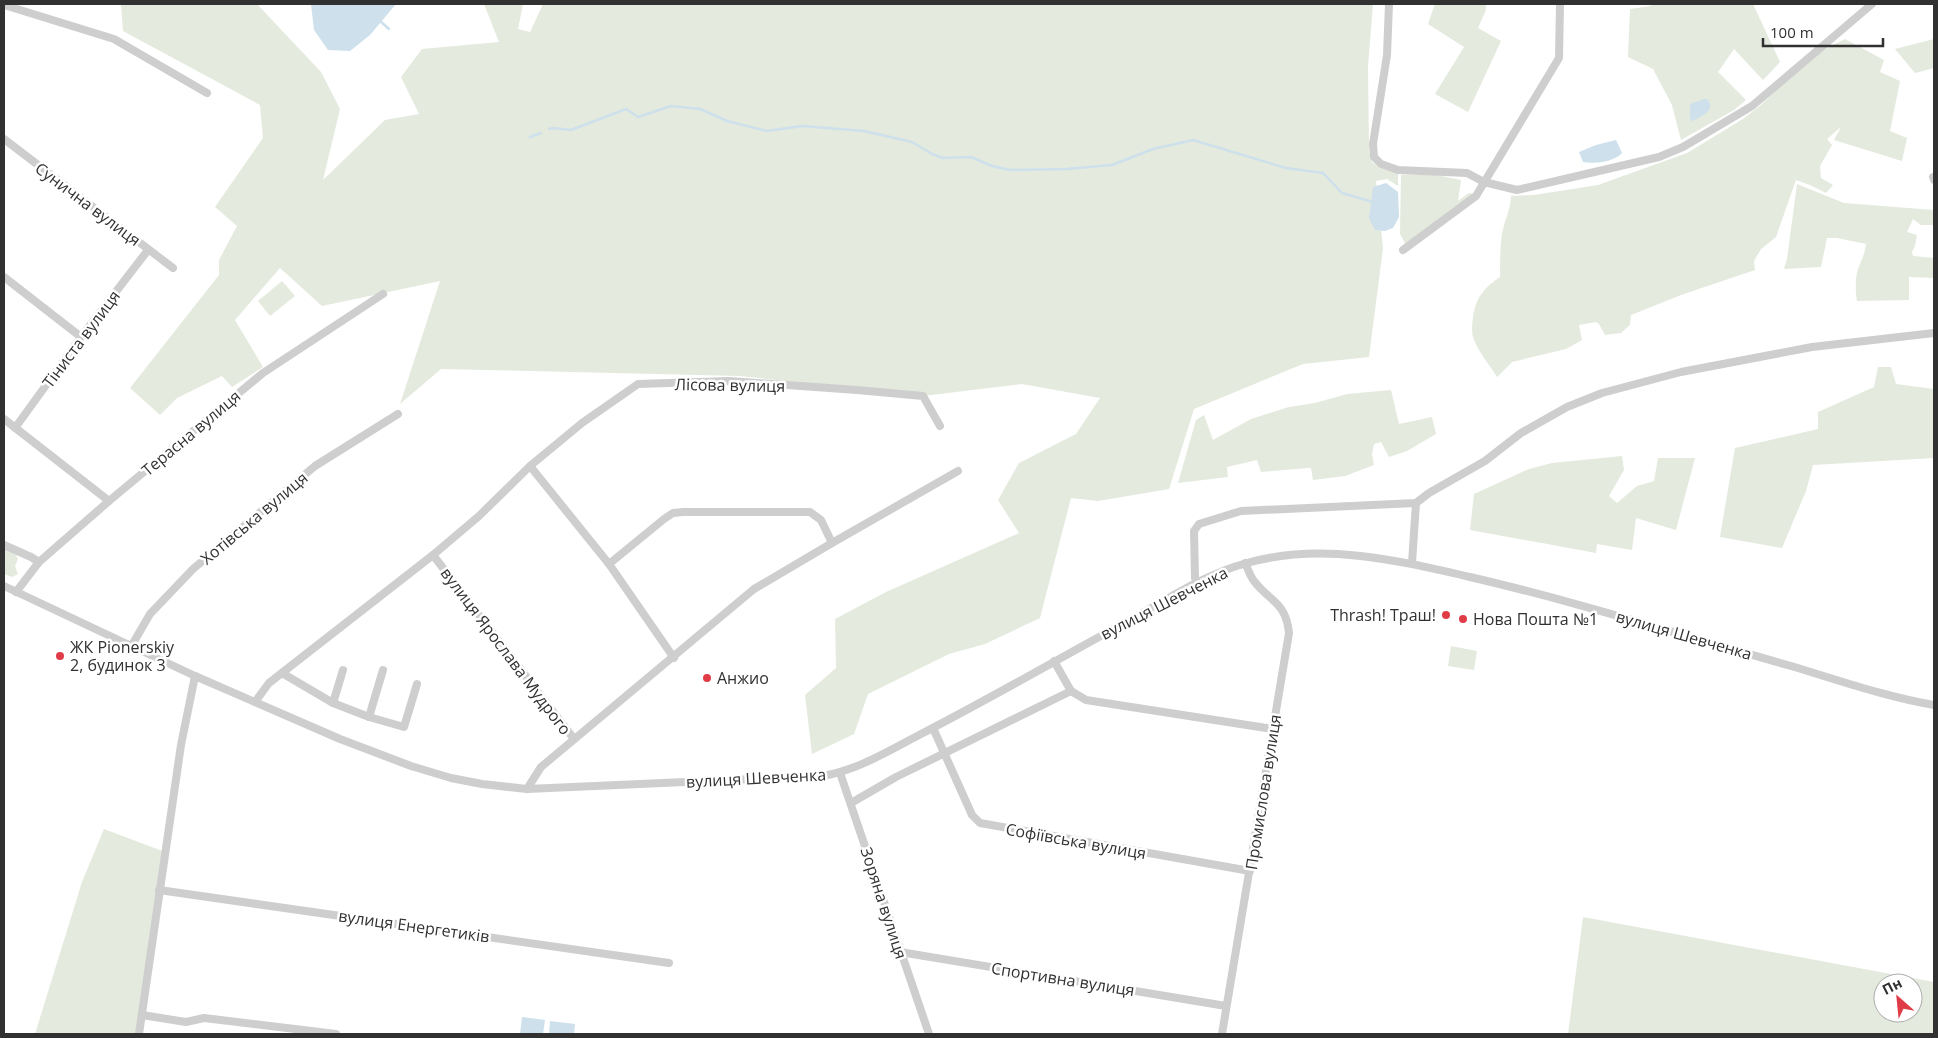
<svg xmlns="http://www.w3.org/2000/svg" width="1938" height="1038" font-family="'Open Sans',sans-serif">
	<rect width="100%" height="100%" fill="#fff"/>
	<g fill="#e4eadd" fill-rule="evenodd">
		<polygon points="121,4 257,4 321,72 340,109 323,180 385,120 419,114 401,77 422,49 499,42 484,4 523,4 518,29 530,32 543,4 1373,4 1368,66 1369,151 1372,162 1380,168 1398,174 1398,186 1387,179 1376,181 1383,248 1369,357 1303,364 1194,409 1169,489 1098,501 1071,498 1040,618 985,644 949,654 868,694 854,734 812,754 805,695 836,668 835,619 886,592 1019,533 998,500 1019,463 1076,434 1100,398 1022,384 923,396 740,376 441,369 400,404 440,281 322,306 280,268 235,320 263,367 232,387 222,376 177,398 160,415 130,388 219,275 219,260 237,226 215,207 263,138 260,105 123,31"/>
		<polygon points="1435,4 1486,4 1486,10 1478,28 1501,41 1468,112 1435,94 1464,47 1428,24"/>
		<polygon points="1652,4 1753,4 1780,62 1763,80 1734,49 1718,72 1746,100 1734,110 1681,140 1672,105 1653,69 1628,57 1630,9 1651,6"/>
		<path d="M1845,39l39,21 -4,12 20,9 -10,50 17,7 -5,23 -68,-21 7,-13 -14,12 5,6 -12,21 1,12 12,7 -7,8 -16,-8 -14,-5 -20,57 -15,12 -7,12 1,9 -74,25 -50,20 -1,10 -9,8 -16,2 -6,-11 -3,-2 -17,3 3,15 -16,9 -54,13 -15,15c-7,-12 -18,-24 -23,-37 -3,-8 -2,-15 -1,-23 3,-20 11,-29 27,-40 0,-14 0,-29 2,-43 2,-13 9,-25 9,-38l23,-1 64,-10 89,-32 56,-34 19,-15 49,-48z"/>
		<polygon points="1934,39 1934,68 1915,73 1895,49"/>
		<polygon points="1431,174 1461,180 1458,201 1469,193 1474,194 1406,245 1400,234 1401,175"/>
		<path d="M1797,184l47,19 90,7v15h-13l-8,-6 -6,13 10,3 -2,11 -3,6 1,4 21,2v20l-25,-1v23l-52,1c-2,-12 -2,-27 3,-37 3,-7 5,-12 6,-20l-29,-6h-10l-6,29 -37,2 3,-10z"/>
		<polygon points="282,281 295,296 270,316 258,301"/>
		<polygon points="1878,367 1891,367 1896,384 1934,389 1934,458 1813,465 1806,491 1782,548 1720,537 1735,448 1818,429 1818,412 1874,387"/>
		<polygon points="1391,390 1399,424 1432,417 1436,434 1407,451 1389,457 1381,442 1374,444 1372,454 1374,465 1345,476 1313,480 1311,468 1308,468 1261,472 1257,460 1227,467 1228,477 1178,483 1196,420 1204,415 1213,440 1251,419 1289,407 1315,403 1347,394"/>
		<polygon points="1622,456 1624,470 1609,496 1617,503 1637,486 1654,481 1658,458 1695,458 1676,530 1636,518 1632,550 1597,544 1596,553 1470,530 1474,494 1529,469 1552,463"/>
		<polygon points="4,548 15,553 18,559 15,566 18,574 12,577 4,574"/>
		<polygon points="1451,646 1477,651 1474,670 1448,666"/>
		<polygon points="104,829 165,852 139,1034 35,1034 82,882"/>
		<path d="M1583,917l351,65v52h-366zM1883,983h30v30h-30z"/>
	</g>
	<g fill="#cde0ec">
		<polygon points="311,4 396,4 370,35 350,51 328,50 314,30"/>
		<path d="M1704,99h3c10,11 -6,18 -15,22l-2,-2v-15z"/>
		<path d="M1616,140l6,13c-8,9 -27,11 -39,9l-4,-10 17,-7z"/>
		<polygon points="1386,183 1398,192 1399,217 1393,228 1385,231 1375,230 1369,218 1373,187"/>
		<polygon points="522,1017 545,1020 543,1034 520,1034"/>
		<polygon points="550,1021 575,1024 574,1034 549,1034"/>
	</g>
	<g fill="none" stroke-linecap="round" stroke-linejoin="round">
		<g stroke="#cde0ec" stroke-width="2.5">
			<polyline points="379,20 389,29"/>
			<polyline points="549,129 553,128 571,130 626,109 638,117 671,106 700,109 727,121 767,131 802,126 864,131 912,142 932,154 943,158 971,157 992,166 1010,170 1066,169 1112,165 1153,149 1193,140 1286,168 1323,173 1342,193 1373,202"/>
			<polyline points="530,137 541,133"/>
		</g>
		<g stroke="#cecece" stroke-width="8">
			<polyline points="1389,4 1387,55 1373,144 1374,157 1381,164 1398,170 1467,173 1484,182 1517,190 1659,157 1683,147 1752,106 1872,4"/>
			<polyline points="4,5 114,39 207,93"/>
			<polyline points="4,139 173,268"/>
			<polyline points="1933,177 1934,180"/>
			<polyline points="1403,250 1476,196 1559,58 1560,4"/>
			<polyline points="4,277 81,337"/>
			<polyline points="4,419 109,501"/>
			<polyline points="15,428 81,337 148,250"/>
			<polyline points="530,466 609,564 674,658"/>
			<polyline points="4,545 31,557 39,562"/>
			<polyline points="433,555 574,739"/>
			<polyline points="1412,563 1416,503"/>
			<polyline points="609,564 664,519 673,513 683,512 810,512 821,520 832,543"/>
			<polyline points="1197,583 1195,578 1194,531 1199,524 1241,511 1416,503 1429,493 1485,461 1521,433 1567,407 1602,393 1681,372 1812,347 1934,333"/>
			<path d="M4,586l191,90 145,63 71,27 40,12 31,6 45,5 296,-13c35,-6 67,-26 98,-42 70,-36 139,-76 209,-114 38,-21 75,-46 117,-57 74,-21 150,-3 223,14 108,25 214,59 321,89 47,14 95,31 143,39"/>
			<polyline points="16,592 39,562 109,501 263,373 383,294"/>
			<polyline points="132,645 150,614 193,569 315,466 398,414"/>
			<polyline points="1054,661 1071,691 1086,700 1273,729"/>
			<polyline points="282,673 333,703 369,717 404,727 417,684"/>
			<polyline points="255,702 269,683 433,555 479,516 530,466 582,423 638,384 729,381 857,390 923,396 940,426"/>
			<polyline points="333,703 343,670"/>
			<polyline points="369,717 383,670"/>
			<polyline points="933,728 972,815 980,823 1250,871"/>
			<polyline points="840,773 929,1034"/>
			<polyline points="527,789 541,767 754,589 832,543 958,471"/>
			<polyline points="851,803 896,777 1071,691"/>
			<polyline points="159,890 669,963"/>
			<polyline points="900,952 1226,1006"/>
			<polyline points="142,1015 186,1022 204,1018 336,1034"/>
			<polyline points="139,1034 181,745 195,676"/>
			<path d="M1222,1034l67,-401c-3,-31 -19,-31 -35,-52 -4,-5 -6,-12 -9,-18"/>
		</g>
	</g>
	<g fill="#df3c47" stroke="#fff" stroke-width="2">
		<circle cx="1446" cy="615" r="5"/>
		<circle cx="1463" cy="619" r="5"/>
		<circle cx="60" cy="656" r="5"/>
		<circle cx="707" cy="678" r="5"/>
	</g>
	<g text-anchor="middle" stroke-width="5" stroke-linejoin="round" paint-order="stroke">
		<g font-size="16" fill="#313131" stroke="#fff">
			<text transform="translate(88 204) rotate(37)" y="6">Сунична вулиця</text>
			<text transform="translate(81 339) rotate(-53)" y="6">Тіниста вулиця</text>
			<text transform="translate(730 385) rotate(1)" y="6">Лісова вулиця</text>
			<text transform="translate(191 433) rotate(-40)" y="6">Терасна вулиця</text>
			<text transform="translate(254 518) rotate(-40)" y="6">Хотівська вулиця</text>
			<text transform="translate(1164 603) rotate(-27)" y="6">вулиця Шевченка</text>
			<text transform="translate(1684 635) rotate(16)" y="6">вулиця Шевченка</text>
			<text transform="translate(506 651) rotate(53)" y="6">вулиця Ярослава Мудрого</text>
			<text transform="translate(756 778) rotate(-3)" y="6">вулиця Шевченка</text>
			<text transform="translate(1263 792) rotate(-81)" y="6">Промислова вулиця</text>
			<text transform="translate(1076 841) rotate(10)" y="6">Софіївська вулиця</text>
			<text transform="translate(884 903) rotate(72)" y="6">Зоряна вулиця</text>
			<text transform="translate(414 926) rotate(8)" y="6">вулиця Енергетиків</text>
			<text transform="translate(1063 979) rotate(9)" y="6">Спортивна вулиця</text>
		</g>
		<g font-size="16" fill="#313131" stroke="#fff" text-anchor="start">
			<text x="1436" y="621" text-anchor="end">Thrash! Траш!</text>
			<text x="1473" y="625">Нова Пошта №1</text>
			<text x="70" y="653">ЖК Pionerskiy<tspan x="70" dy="18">2, будинок 3</tspan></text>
			<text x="717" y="684">Анжио</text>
		</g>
	</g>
	<rect width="1938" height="1038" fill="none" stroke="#313131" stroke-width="10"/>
	<g transform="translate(1898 998) rotate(333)"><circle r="24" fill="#ffffff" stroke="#adadad"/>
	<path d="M0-4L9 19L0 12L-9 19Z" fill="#df3c47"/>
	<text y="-8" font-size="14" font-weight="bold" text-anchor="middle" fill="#313131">Пн</text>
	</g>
	<path d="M1763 38v8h120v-8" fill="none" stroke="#313131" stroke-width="2.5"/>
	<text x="1770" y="38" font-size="15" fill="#313131" stroke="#ffffff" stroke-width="4" paint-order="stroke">100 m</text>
</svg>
